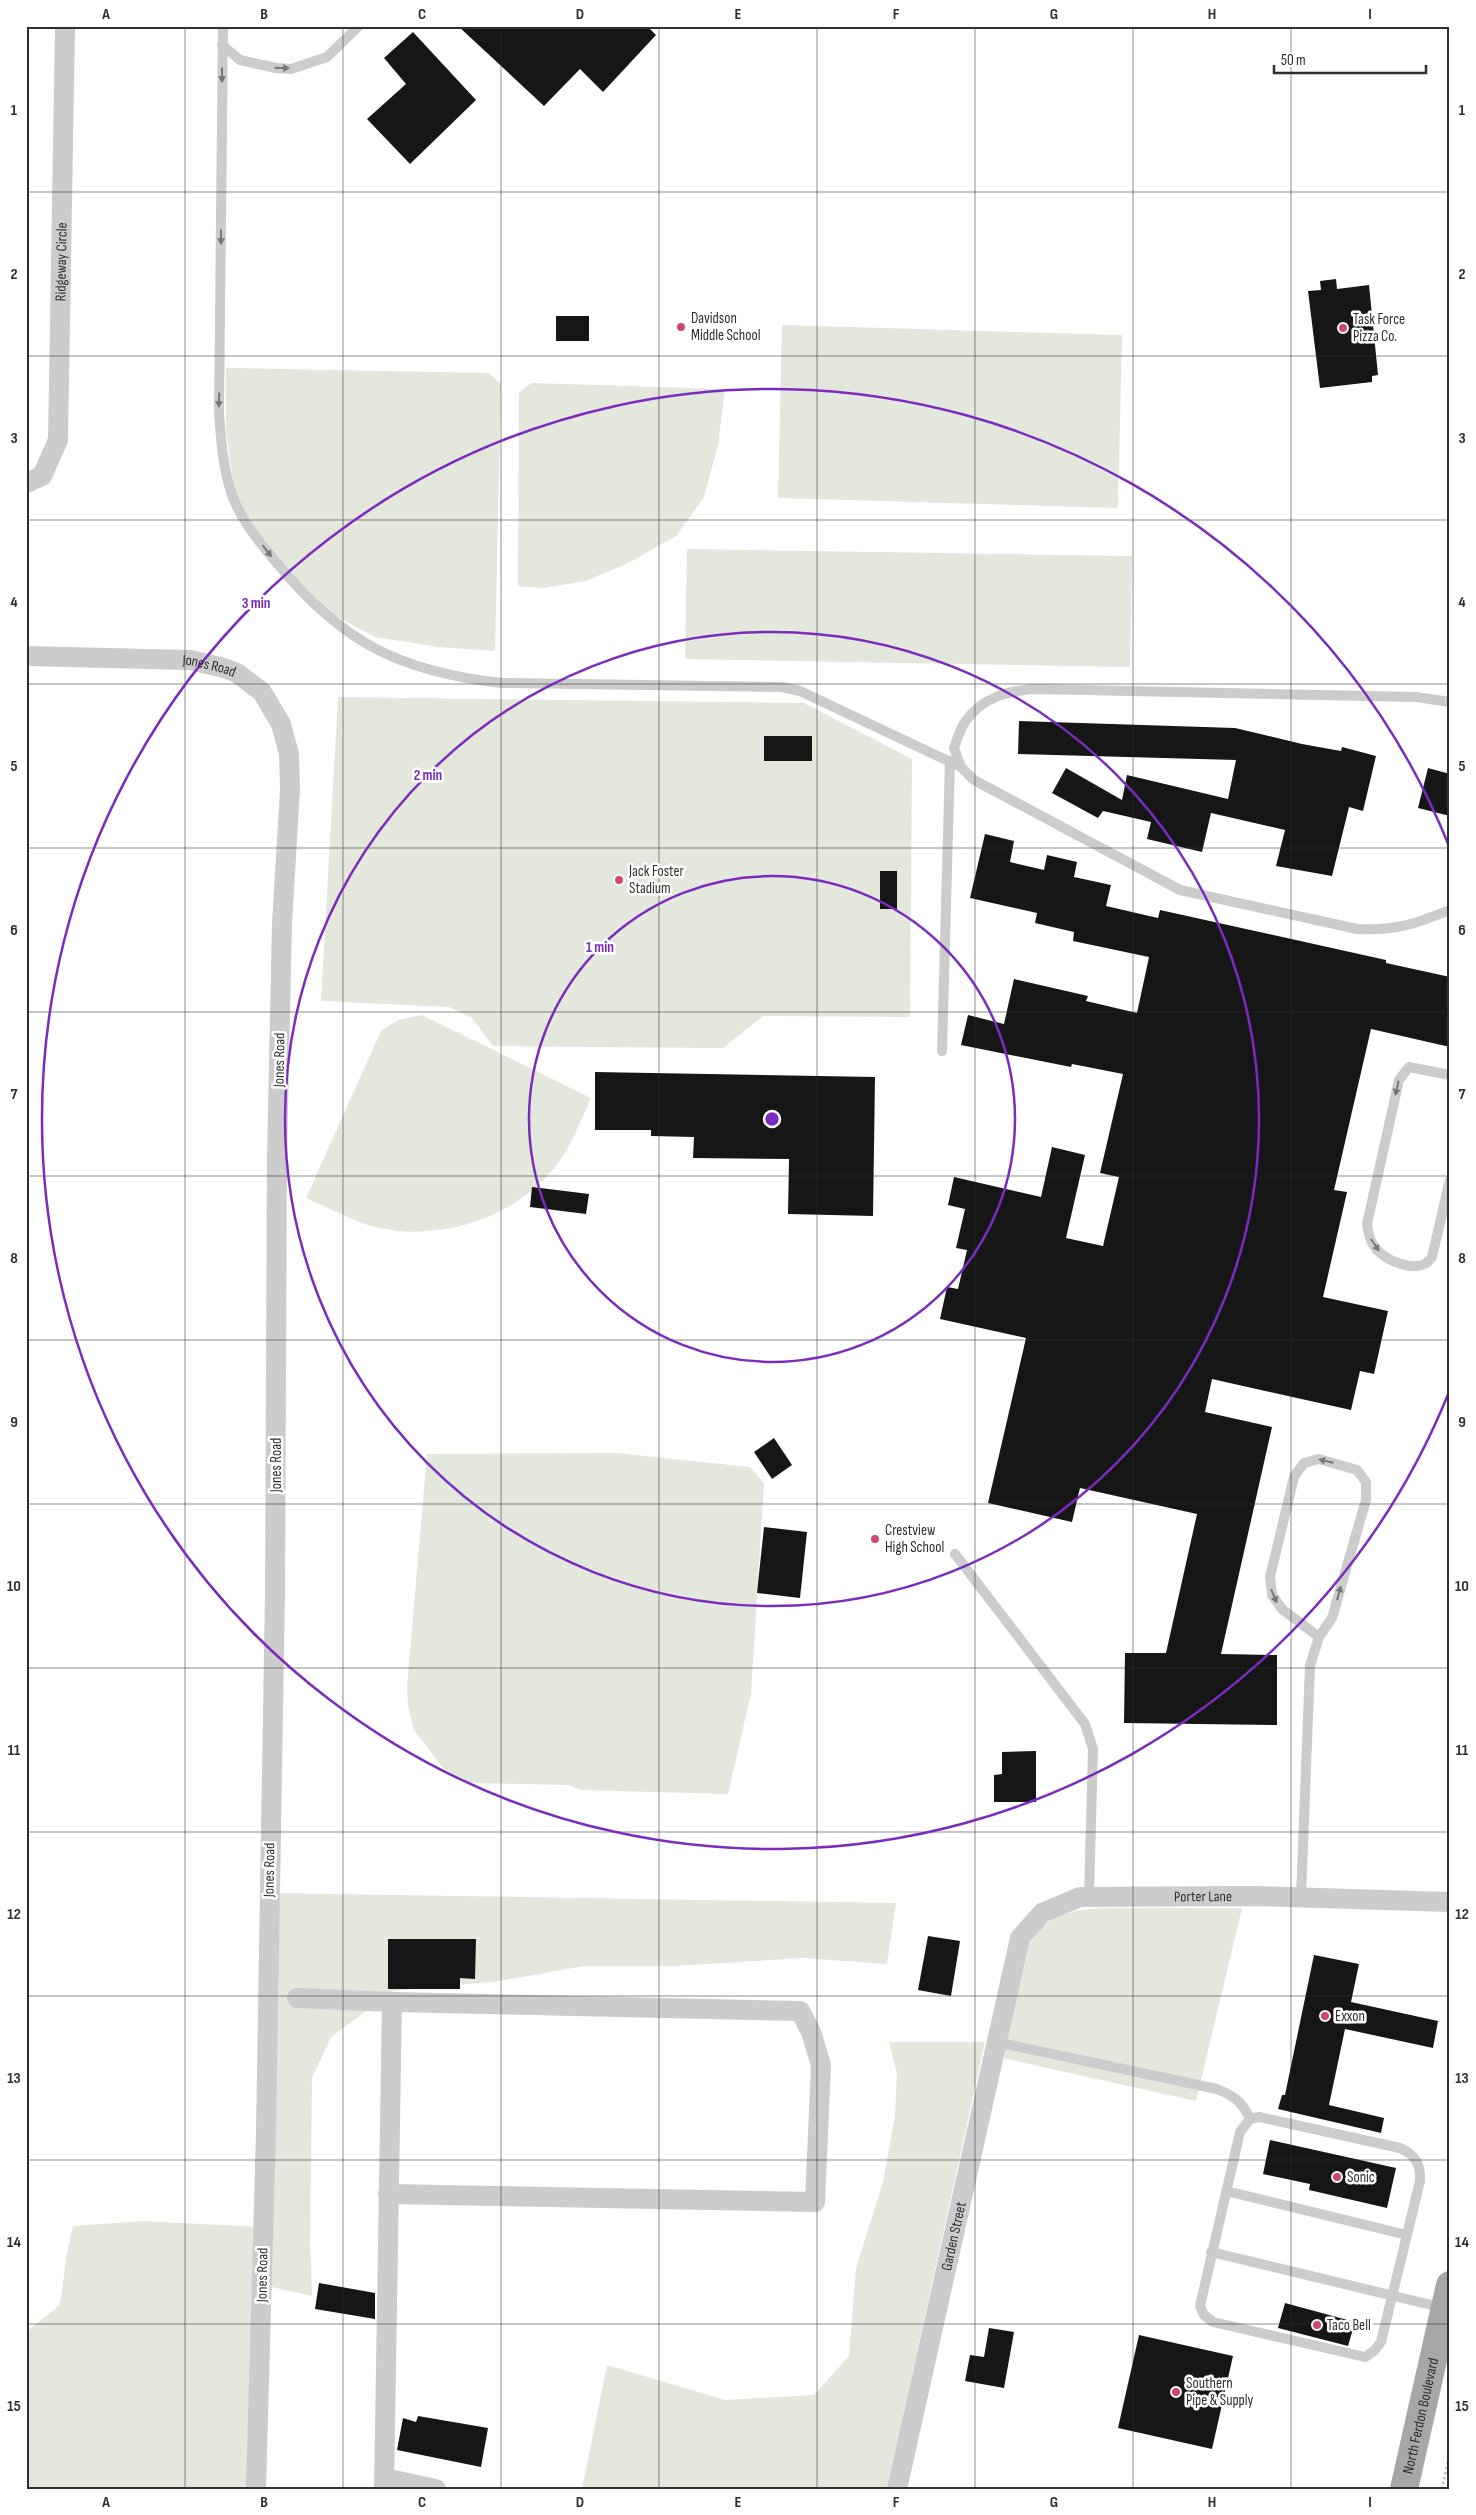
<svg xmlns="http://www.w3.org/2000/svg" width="1476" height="2515" font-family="'Sofia Sans Condensed',sans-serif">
	<rect width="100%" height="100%" fill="#fff"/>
	<g fill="#e4e7dc">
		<polygon points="782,325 1122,335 1118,508 778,498"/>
		<polygon points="226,368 489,373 501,384 495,651 439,647 375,637 324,610 276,563 235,496 226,432"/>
		<polygon points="531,383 725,389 718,445 704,497 676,536 630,562 586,581 543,588 518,586 519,393"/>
		<polygon points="687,549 1132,556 1130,667 685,659"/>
		<polygon points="338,697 804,703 912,759 910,1017 763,1016 723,1048 493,1046 472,1018 449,1007 321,1001"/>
		<path d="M422,1015l169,83c-9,19 -17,41 -28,58 -39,59 -116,86 -184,72 -23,-5 -51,-21 -73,-30l75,-167 17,-11z"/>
		<polygon points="616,1453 750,1467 764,1483 751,1693 728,1794 580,1790 569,1785 469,1783 444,1769 414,1730 408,1705 407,1687 427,1454"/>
		<polygon points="266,1893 896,1903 887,1964 803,1958 674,1966 584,1966 499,1981 393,1991 331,2037 312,2078 310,2236 312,2296 258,2284 258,2489 26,2489 26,2332 60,2305 67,2253 73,2226 144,2221 258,2227"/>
		<path d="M1150,1908h92l-46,193 -193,-43 26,-114c5,-7 11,-16 18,-21 29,-20 70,-14 103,-15z"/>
		<polygon points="889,2042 985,2042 887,2489 582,2489 607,2365 725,2400 814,2395 849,2356 856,2268 883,2182 895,2115 897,2074"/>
	</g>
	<g fill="#161616">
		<polygon points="458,26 647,26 656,35 603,92 580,69 544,106"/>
		<polygon points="413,32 476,100 410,164 367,119 406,84 384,58"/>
		<polygon points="1336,279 1337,289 1369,285 1378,375 1372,376 1372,382 1320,388 1308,291 1321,290 1320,281"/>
		<rect x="556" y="316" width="33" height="25"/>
		<polygon points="1019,721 1235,728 1302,744 1341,751 1342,747 1376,756 1363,811 1349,807 1332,876 1276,866 1285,830 1211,813 1202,852 1147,839 1151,822 1103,811 1098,818 1052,793 1066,768 1122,800 1127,775 1228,799 1236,760 1018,754"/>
		<rect x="764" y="736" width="48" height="25"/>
		<polygon points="1428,768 1450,774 1450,816 1418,808"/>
		<polygon points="985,834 1014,841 1010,862 1044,870 1047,855 1077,862 1074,877 1111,885 1106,906 1158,918 1160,910 1386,960 1386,963 1450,977 1450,1047 1371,1029 1334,1190 1347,1192 1323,1297 1388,1311 1374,1374 1360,1371 1351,1410 1212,1379 1205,1412 1272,1427 1221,1654 1277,1655 1277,1725 1124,1723 1125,1653 1166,1653 1197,1514 1080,1488 1072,1522 988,1503 1026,1338 940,1319 947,1287 958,1289 967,1250 956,1248 965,1209 948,1205 954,1177 1041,1197 1052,1147 1085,1155 1066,1238 1103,1246 1119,1177 1100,1173 1123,1074 1072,1064 1071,1067 961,1045 968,1015 1004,1024 1014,979 1088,996 1086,1001 1137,1013 1149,957 1073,941 1074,932 1035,923 1037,913 970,898"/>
		<rect x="880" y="871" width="17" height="38"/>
		<polygon points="595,1072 875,1077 873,1216 788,1214 789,1159 693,1158 694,1137 651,1136 651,1130 595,1130"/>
		<polygon points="532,1187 589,1194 586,1214 530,1207"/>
		<polygon points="774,1438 792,1465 772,1479 754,1452"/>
		<polygon points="764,1527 807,1532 800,1598 757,1593"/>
		<polygon points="1036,1751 1036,1802 994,1802 994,1775 1002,1774 1002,1752"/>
		<polygon points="928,1936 960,1941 951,1996 918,1990"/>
		<polygon points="388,1939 476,1939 475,1979 460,1978 460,1989 388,1989"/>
		<polygon points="1314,1955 1359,1964 1351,2002 1438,2021 1433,2048 1345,2029 1329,2105 1384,2118 1381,2133 1278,2109 1282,2095 1285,2095"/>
		<polygon points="1270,2140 1396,2168 1387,2208 1309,2190 1310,2184 1263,2174"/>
		<polygon points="319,2283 375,2293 375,2319 315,2309"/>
		<polygon points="1285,2303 1355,2322 1348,2346 1278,2328"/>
		<polygon points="989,2328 1014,2332 1004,2388 965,2381 970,2355 984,2357"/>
		<polygon points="1139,2335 1233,2356 1212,2449 1118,2428"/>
		<polygon points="418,2416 488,2428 481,2467 397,2450 403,2418 416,2422"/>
	</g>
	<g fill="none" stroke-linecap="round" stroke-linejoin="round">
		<polyline stroke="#c6c6c6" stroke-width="3" stroke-dasharray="2.5 2.5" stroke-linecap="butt" points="1442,2489 1450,2453"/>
		<g stroke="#ccc" stroke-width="10">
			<path d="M223,26l-4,387c2,28 4,56 13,82 9,25 27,47 44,67 65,80 124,110 226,121l280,4 18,4 161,76"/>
			<polyline points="222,45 240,60 276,68 291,69 327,57 359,26"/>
			<path d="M1450,702l-34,-5 -382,-8c-27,2 -53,9 -69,33 -5,7 -8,18 -11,26l7,19 13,13 206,110 177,39c40,2 57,-5 93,-19"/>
			<polyline points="942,1051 950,761"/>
			<path d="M1450,1075l-41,-8 -10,13 -32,144c1,8 3,19 10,26 13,13 44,25 55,7l18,-77"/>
			<polyline points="955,1554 1085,1724 1093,1749 1089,1897"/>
			<polyline points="1301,1897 1310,1666 1319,1637 1332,1618 1366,1500 1366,1482 1357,1470 1319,1459 1304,1463 1294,1477 1270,1577 1272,1595 1282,1609 1319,1637"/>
			<path d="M996,2042l221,47c17,7 25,12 33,30"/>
			<path d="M1259,2117l141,31c15,7 21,16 20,33l-39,161 -7,9 -9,6 -152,-35 -9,-7 -4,-9 40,-174 10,-13z"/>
			<polyline points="1226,2191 1407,2235"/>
			<polyline points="1211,2252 1444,2308"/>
		</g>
		<g stroke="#ccc" stroke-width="20">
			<path id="s1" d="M26,483l16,-7 16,-36 7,-414"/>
			<path id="s2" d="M26,656l164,4 34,8 13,5 25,19 19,32 8,30 1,36 -8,133 -5,234 -2,435 -9,538 -10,359"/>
			<polyline points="297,1998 392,2002 800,2011 811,2032 821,2065 815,2202 388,2194"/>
			<polyline points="384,2478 436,2489"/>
			<polyline points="384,2489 392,2002"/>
			<path id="s3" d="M897,2489l123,-551 22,-25 38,-16 172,-1 198,6"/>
		</g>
		<path stroke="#a7a7a7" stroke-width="28" id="s4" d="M1404,2489l46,-204"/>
	</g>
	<defs><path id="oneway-solid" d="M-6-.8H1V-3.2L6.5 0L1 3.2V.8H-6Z" transform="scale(1.25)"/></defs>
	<g fill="#767676">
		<use href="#oneway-solid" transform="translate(282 68) rotate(2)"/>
		<use href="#oneway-solid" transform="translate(222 75) rotate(90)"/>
		<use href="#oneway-solid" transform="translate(221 237) rotate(90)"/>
		<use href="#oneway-solid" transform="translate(219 400) rotate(92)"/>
		<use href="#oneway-solid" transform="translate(267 551) rotate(52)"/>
		<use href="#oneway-solid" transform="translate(1397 1088) rotate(103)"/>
		<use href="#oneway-solid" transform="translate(1375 1245) rotate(56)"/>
		<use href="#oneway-solid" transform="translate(1326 1461) rotate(-167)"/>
		<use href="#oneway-solid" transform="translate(1339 1593) rotate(-74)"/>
		<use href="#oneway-solid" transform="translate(1274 1596) rotate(67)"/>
	</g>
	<path fill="none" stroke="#2f2f2f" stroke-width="1" stroke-opacity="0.55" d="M185,26v2463M343,26v2463M501,26v2463M659,26v2463M817,26v2463M975,26v2463M1133,26v2463M1291,26v2463M26,192h1424M26,356h1424M26,520h1424M26,684h1424M26,848h1424M26,1012h1424M26,1176h1424M26,1340h1424M26,1504h1424M26,1668h1424M26,1832h1424M26,1996h1424M26,2160h1424M26,2324h1424"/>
	<g fill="none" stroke="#7b2cbf" stroke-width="2.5">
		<circle cx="772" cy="1119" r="243"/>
		<circle cx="772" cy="1119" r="487"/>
		<path d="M1449 1392A730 730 0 1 1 1449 846"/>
	</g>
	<g fill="#cf486c" stroke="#fff" stroke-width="2">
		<circle cx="681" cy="327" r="5"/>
		<circle cx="1343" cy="328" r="5"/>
		<circle cx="619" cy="880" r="5"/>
		<circle cx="875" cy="1539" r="5"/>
		<circle cx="1325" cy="2016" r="5"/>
		<circle cx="1337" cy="2177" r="5"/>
		<circle cx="1317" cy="2325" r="5"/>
		<circle cx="1176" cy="2392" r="5"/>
	</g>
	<g text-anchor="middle" stroke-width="5" stroke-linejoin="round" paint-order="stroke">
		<g font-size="15" fill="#2f2f2f" stroke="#fff">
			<text dy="5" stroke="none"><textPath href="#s1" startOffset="235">Ridgeway Circle</textPath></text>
			<text dy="5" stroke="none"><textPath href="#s2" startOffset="184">Jones Road</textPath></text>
			<text transform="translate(279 1060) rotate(-89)" y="5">Jones Road</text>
			<text transform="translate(276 1465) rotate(-90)" y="5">Jones Road</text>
			<text transform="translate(269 1870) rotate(-89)" y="5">Jones Road</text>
			<text dy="5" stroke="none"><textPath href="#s3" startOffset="762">Porter Lane</textPath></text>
			<text dy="5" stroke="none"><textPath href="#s3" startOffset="259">Garden Street</textPath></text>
			<text transform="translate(262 2275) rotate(-89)" y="5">Jones Road</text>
			<text dy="5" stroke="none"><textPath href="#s4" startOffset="75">North Ferdon Boulevard</textPath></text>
		</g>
		<g font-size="15" fill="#2f2f2f" stroke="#fff" text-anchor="start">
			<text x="691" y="323">Davidson<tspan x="691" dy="17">Middle School</tspan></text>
			<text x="1353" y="324">Task Force<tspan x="1353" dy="17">Pizza Co.</tspan></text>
			<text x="629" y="876">Jack Foster<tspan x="629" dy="17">Stadium</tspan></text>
			<text x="885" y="1535">Crestview<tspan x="885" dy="17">High School</tspan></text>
			<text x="1335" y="2021">Exxon</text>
			<text x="1347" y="2182">Sonic</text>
			<text x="1327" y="2330">Taco Bell</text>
			<text x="1186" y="2388">Southern<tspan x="1186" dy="17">Pipe &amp; Supply</tspan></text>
		</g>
	</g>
	<circle cx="772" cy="1119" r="8" fill="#7b2cbf" stroke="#fff" stroke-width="2.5"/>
	<g font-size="15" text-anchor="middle" font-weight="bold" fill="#7b2cbf" stroke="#fff" stroke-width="5" stroke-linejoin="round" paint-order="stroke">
		<text x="256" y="608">3 min</text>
		<text x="428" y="780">2 min</text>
		<text x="600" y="952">1 min</text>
	</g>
	<rect width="1476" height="2515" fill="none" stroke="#ffffff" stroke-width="55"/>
	<path d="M1274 65v8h152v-8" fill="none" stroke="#2f2f2f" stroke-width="2.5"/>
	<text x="1281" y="65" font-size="15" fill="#2f2f2f" stroke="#ffffff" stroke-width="4" paint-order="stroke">50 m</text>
	<rect x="28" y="28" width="1420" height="2460" fill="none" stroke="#2f2f2f" stroke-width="2"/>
	<g font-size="16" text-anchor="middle" font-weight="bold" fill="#2f2f2f">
		<text x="106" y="19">A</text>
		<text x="264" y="19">B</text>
		<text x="422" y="19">C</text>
		<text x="580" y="19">D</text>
		<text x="738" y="19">E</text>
		<text x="896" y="19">F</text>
		<text x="1054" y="19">G</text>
		<text x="1212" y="19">H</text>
		<text x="1370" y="19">I</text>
		<text x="14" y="115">1</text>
		<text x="1462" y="115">1</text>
		<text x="14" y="279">2</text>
		<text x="1462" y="279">2</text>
		<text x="14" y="443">3</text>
		<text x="1462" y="443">3</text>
		<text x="14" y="607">4</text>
		<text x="1462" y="607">4</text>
		<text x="14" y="771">5</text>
		<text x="1462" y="771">5</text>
		<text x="14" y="935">6</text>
		<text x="1462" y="935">6</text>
		<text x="14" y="1099">7</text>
		<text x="1462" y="1099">7</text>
		<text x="14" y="1263">8</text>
		<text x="1462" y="1263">8</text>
		<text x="14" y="1427">9</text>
		<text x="1462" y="1427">9</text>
		<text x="14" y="1591">10</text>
		<text x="1462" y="1591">10</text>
		<text x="14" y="1755">11</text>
		<text x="1462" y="1755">11</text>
		<text x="14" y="1919">12</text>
		<text x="1462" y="1919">12</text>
		<text x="14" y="2083">13</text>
		<text x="1462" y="2083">13</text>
		<text x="14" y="2247">14</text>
		<text x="1462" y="2247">14</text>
		<text x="14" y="2411">15</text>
		<text x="1462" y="2411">15</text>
		<text x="106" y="2507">A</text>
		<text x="264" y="2507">B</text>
		<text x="422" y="2507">C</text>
		<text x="580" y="2507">D</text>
		<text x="738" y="2507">E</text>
		<text x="896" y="2507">F</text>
		<text x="1054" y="2507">G</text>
		<text x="1212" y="2507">H</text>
		<text x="1370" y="2507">I</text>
	</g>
</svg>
